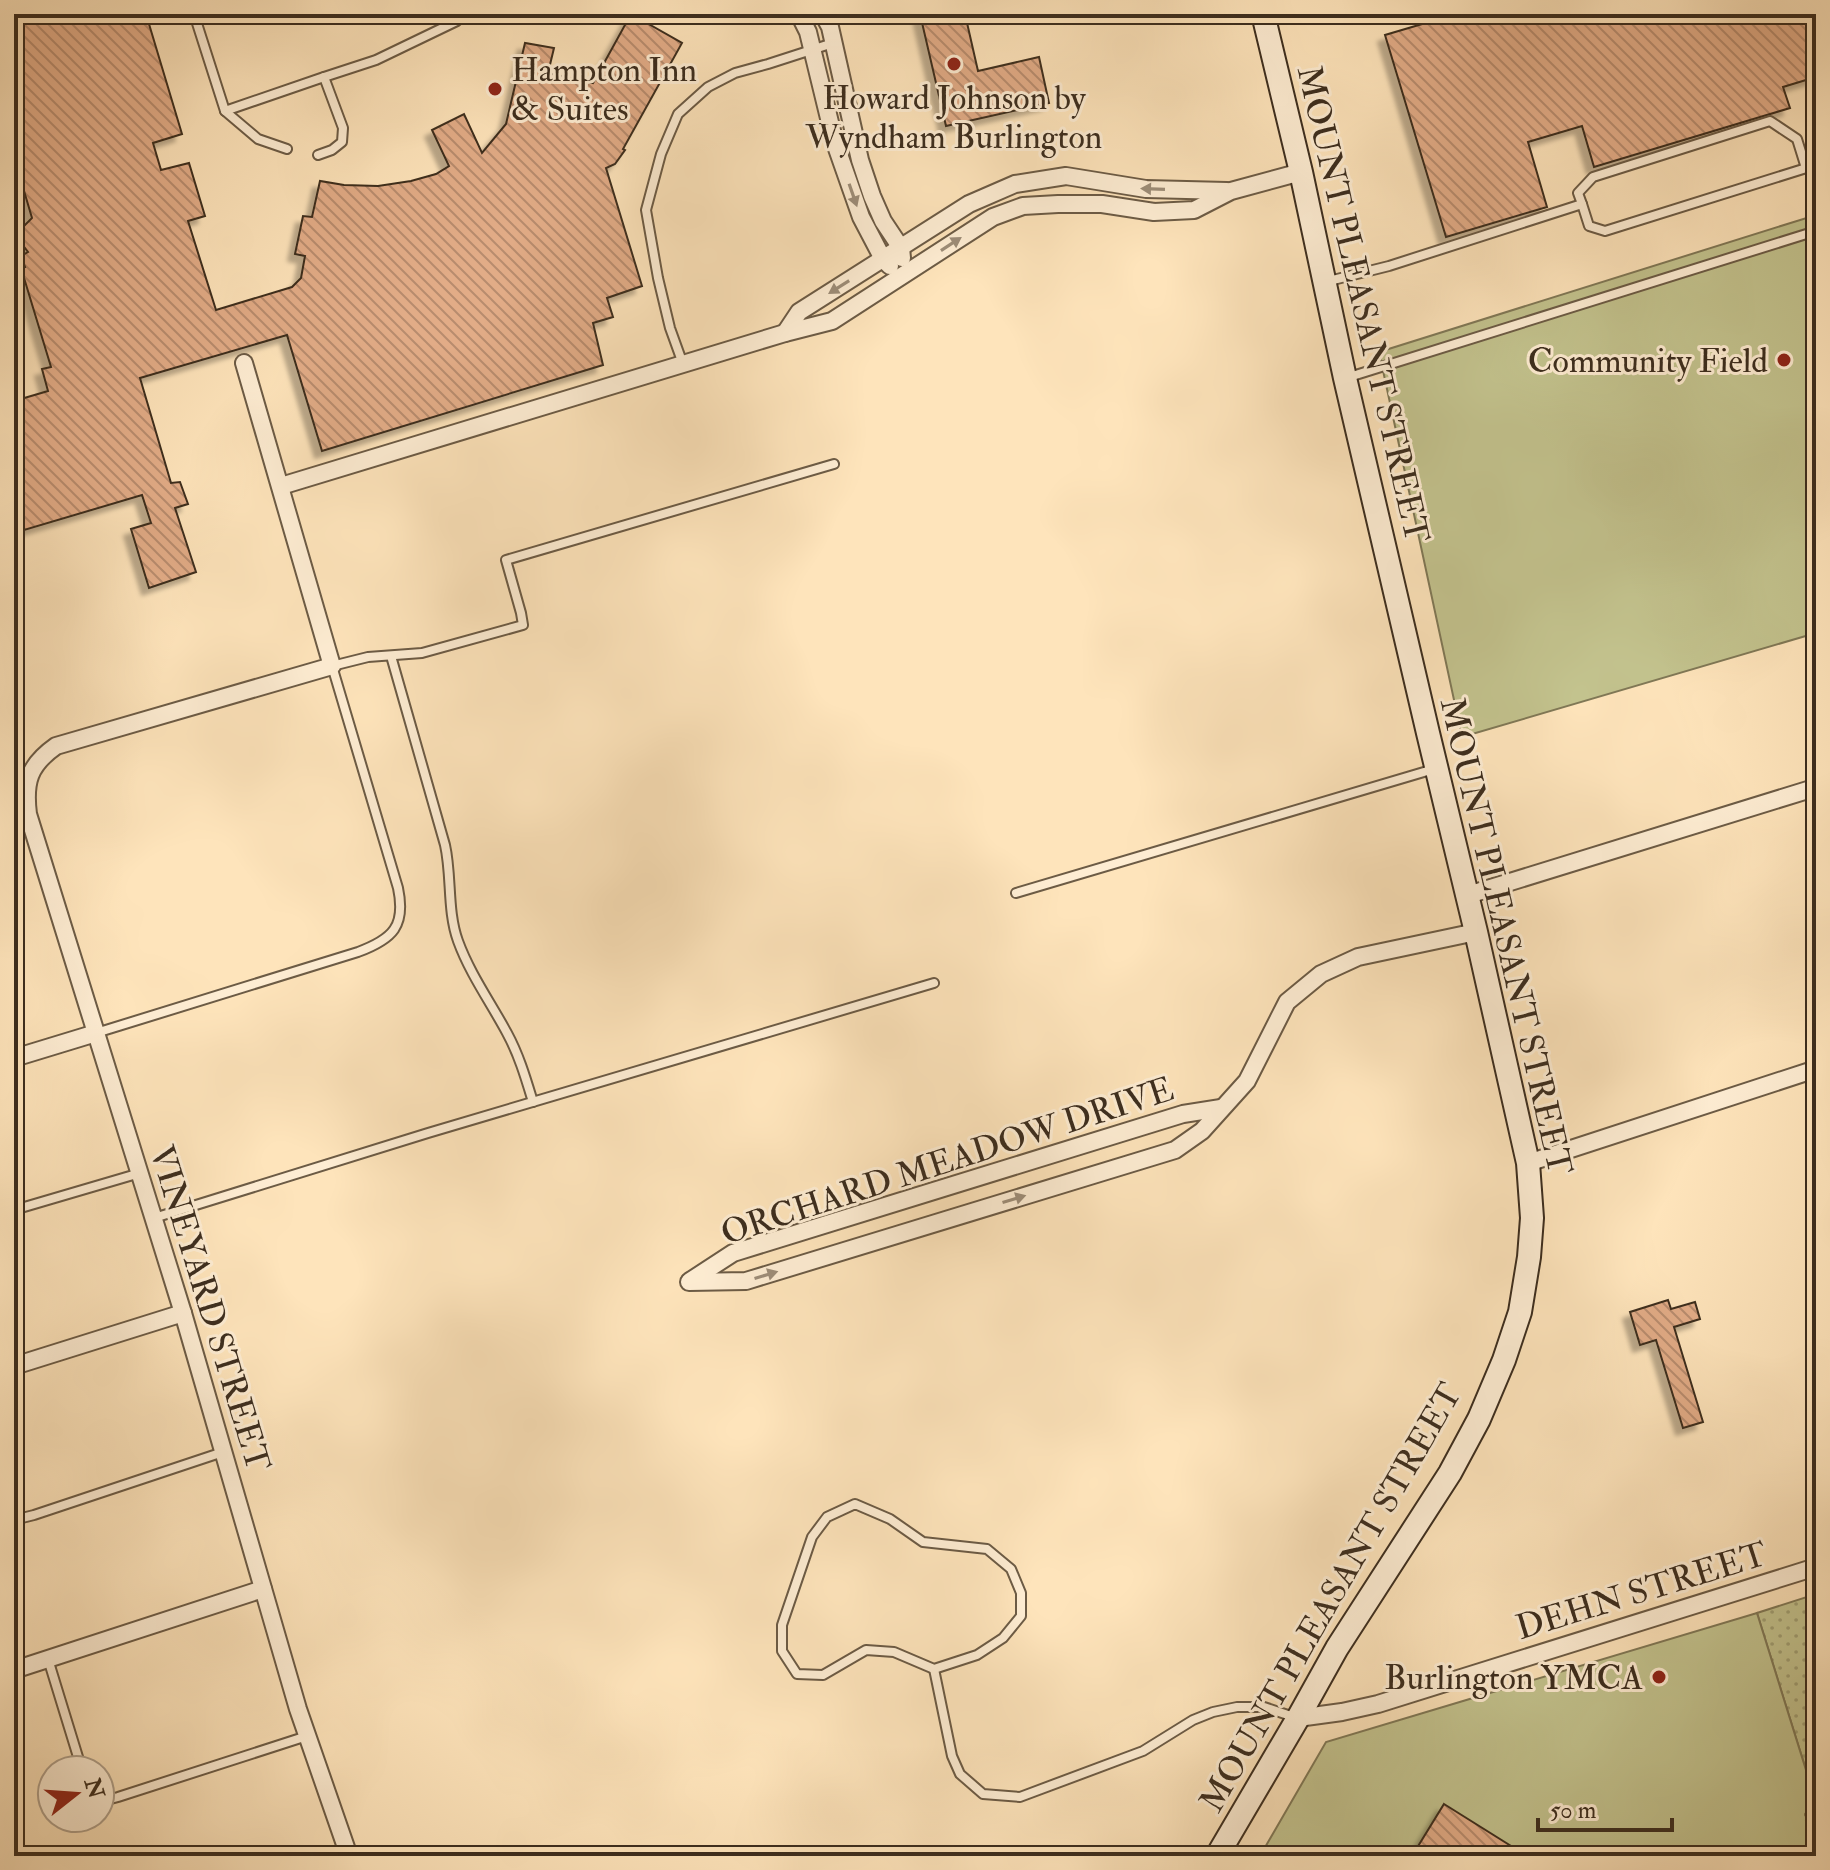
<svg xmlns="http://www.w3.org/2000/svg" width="1830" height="1870" font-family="'IM FELL Double Pica',serif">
	<defs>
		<pattern id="park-dots" width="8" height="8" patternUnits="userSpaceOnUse" patternTransform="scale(2)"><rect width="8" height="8" fill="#c3c38e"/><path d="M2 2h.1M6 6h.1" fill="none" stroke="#a09f73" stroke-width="1.8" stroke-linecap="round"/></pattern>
		<pattern id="building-back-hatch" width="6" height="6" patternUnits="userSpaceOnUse" patternTransform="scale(2)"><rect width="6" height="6" fill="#e2ac87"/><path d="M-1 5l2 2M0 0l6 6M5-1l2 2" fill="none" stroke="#b88c6e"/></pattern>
		<filter id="shadow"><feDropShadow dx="-7" dy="7" stdDeviation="2" flood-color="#0004"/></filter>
	</defs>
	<rect width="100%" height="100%" fill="#fee4bb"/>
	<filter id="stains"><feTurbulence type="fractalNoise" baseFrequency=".0025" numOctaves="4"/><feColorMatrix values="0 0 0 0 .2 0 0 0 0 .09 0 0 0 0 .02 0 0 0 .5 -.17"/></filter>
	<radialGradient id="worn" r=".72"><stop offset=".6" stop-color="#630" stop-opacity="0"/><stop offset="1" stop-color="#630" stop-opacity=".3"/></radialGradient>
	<polygon fill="url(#park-dots)" stroke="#807856" stroke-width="2" points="1816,1594 1816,1802 1757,1613"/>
	<g fill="#c3c38e" stroke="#807856" stroke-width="2">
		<polygon points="1816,215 1816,633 1462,737 1379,352"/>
		<polygon points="1757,1613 1816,1802 1816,1856 1260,1856 1326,1742"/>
	</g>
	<g fill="url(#building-back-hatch)" stroke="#3c2d1e" stroke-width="2" filter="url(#shadow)">
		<polygon points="14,14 146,14 182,134 153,143 161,170 189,163 205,216 188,221 216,310 292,287 301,278 305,256 295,254 303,216 312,217 320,181 344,185 378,186 411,181 436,174 449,166 432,130 464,114 482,153 506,124 525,43 554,48 548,73 593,83 631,14 682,43 623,149 625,150 615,164 606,168 642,286 607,298 613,317 593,323 603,365 322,451 287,335 140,378 171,483 180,482 188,504 175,508 196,572 149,588 131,529 151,523 142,495 14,533 14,401 48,391 42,369 51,367 21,268 25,267 21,256 28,252 15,235 32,218 14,157"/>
		<polygon points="920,14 965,14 978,71 1039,57 1049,103 946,126"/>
		<polygon points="1456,14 1816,14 1816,77 1783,87 1790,108 1594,167 1582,126 1528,142 1547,207 1446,237 1385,35"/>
		<polygon points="1668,1300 1671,1309 1695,1302 1700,1319 1674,1327 1703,1422 1683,1428 1656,1340 1640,1345 1630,1312"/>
		<polygon points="1444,1804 1527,1856 1412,1856"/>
	</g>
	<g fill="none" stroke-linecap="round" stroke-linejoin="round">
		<g stroke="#6c5b45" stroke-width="12">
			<g id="service">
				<polyline points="194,14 225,111 258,139 287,149"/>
				<polyline points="225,111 324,77"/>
				<polyline points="318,155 332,150 342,142 343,128 324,77 376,60 457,21 460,14"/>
				<polyline points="1582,204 1578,193 1593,177 1770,121 1797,139 1806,168"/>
				<polyline points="1325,282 1389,266 1582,204 1589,226 1605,231 1816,165"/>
				<polyline points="683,364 670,328 658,278 646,210 661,154 678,114 708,87 735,73 768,64 833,43"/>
				<polyline points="1346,378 1816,231"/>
				<path d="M391,656l54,189c7,31 2,66 13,96 12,33 33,62 49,92 12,22 19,46 26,69"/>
				<polyline points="1016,893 1434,769"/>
				<path d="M96,1033l262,-81c35,-13 48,-26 40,-64l-66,-222 36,-9 54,-4 101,-28 -2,-12 -15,-53 328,-96"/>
				<polyline points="14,1210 140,1173"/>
				<polyline points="154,1218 428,1133 934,983"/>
				<polygon points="855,1504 890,1519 923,1542 987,1549 1011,1569 1021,1593 1021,1616 1003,1638 977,1655 934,1669 894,1652 866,1650 823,1675 797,1674 782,1651 782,1625 812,1537 827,1517"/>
				<polyline points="14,1517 22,1518 34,1515 223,1452"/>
				<polyline points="48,1659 82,1770"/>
				<polyline points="934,1669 952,1756 960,1774 983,1794 1020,1797 1143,1751 1193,1720 1213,1712 1237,1707 1264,1707 1297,1718"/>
				<polyline points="100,1799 107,1800 118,1797 307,1736"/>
			</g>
		</g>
		<g stroke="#6c5b45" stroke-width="20">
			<g id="minor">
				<polyline points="799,14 808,32 835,143 861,217 883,259 890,266"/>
				<polyline points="823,14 830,27 860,160 872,196 883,221 901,248 902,258"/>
				<polyline points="785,333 799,312 969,204 1015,184 1066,176 1146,189 1227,191"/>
				<path d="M244,363l88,303 -276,80c-27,19 -32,36 -28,68l155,499 115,396 51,147"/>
				<polyline points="281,486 785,333 832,321 993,217 1023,206 1058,204 1102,204 1154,212 1194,210 1231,191 1301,172"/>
				<polyline points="1468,895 1811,789 1816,783"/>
				<polyline points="14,1058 96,1033"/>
				<polyline points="1528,1163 1816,1069"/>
				<polyline points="690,1281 733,1253 1183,1114 1221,1108"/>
				<polyline points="689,1282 746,1281 1175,1150 1202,1131 1247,1081 1287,1002 1321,974 1358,957 1476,932"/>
				<polyline points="14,1366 183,1313"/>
				<polyline points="14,1670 263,1589"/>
				<polyline points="1298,1718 1342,1712 1378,1704 1816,1567"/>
			</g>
		</g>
		<g stroke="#3c2d1e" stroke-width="26">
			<polyline id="secondary" points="1217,1856 1298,1718 1337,1648 1450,1473 1479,1419 1504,1360 1520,1312 1529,1257 1532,1218 1528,1163 1476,932 1428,733 1345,378 1301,172 1263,14"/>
		</g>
		<polyline stroke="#3c2d1e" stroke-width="3" stroke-dasharray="6 4" stroke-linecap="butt" points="1809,1856 1806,1814 1816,1794"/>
		<use href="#service" stroke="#feedd3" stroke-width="8"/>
		<use href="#minor" stroke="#feedd3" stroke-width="16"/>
		<use href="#secondary" stroke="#feedd3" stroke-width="22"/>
	</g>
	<defs><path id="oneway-solid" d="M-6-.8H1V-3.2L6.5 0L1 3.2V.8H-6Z" transform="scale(2)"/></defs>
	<g fill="#9d8d78">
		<use href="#oneway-solid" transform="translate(1153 189) rotate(-178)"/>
		<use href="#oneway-solid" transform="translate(853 195) rotate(71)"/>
		<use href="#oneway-solid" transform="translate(951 244) rotate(-33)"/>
		<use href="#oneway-solid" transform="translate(839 287) rotate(148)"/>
		<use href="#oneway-solid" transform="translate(1014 1199) rotate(-17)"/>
		<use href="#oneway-solid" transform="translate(766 1275) rotate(-17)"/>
	</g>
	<g fill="#8f2418" stroke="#feedd3" stroke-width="3">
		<circle cx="954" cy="64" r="8"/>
		<circle cx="495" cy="89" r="8"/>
		<circle cx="1784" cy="360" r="8"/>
		<circle cx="1659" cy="1677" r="8"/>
	</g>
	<g text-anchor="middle" stroke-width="6" stroke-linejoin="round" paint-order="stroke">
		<g font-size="34" fill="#3c2d1e" stroke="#feedd3" text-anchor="end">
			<text x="511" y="81" text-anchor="start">Hampton Inn<tspan x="511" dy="39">&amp; Suites</tspan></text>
			<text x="954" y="109" text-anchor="middle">Howard Johnson by<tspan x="954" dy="39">Wyndham Burlington</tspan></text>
			<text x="1768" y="372">Community Field</text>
			<text x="1643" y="1689">Burlington YMCA</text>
		</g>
		<g font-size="34" fill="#3c2d1e" stroke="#feedd3">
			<text transform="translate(1364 304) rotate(77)" y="12">MOUNT PLEASANT STREET</text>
			<text transform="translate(1507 936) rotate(77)" y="12">MOUNT PLEASANT STREET</text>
			<text transform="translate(947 1160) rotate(-18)" y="12">ORCHARD MEADOW DRIVE</text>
			<text transform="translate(211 1308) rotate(73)" y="12">VINEYARD STREET</text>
			<text transform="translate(1641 1590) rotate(-17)" y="12">DEHN STREET</text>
			<text transform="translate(1330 1597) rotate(-60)" y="12">MOUNT PLEASANT STREET</text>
		</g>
	</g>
	<rect width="1830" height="1870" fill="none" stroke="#fee4bb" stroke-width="48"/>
	<rect x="16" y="16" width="1798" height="1838" fill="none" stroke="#3c2d1e" stroke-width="4"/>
	<rect x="24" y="24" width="1782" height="1822" fill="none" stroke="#3c2d1e" stroke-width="2"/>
	<g transform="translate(76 1794) rotate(73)"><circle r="38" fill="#feedd3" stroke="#b0a08b" stroke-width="2"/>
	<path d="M0-6L14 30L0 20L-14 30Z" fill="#8f2418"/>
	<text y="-12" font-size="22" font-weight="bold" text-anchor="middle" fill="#3c2d1e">N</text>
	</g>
	<path d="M1538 1818v12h134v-12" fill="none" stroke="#3c2d1e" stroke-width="4"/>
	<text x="1550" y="1818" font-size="24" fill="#3c2d1e" stroke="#feedd3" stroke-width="6" paint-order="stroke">50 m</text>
	<rect width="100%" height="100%" filter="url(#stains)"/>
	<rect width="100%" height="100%" fill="url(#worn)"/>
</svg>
